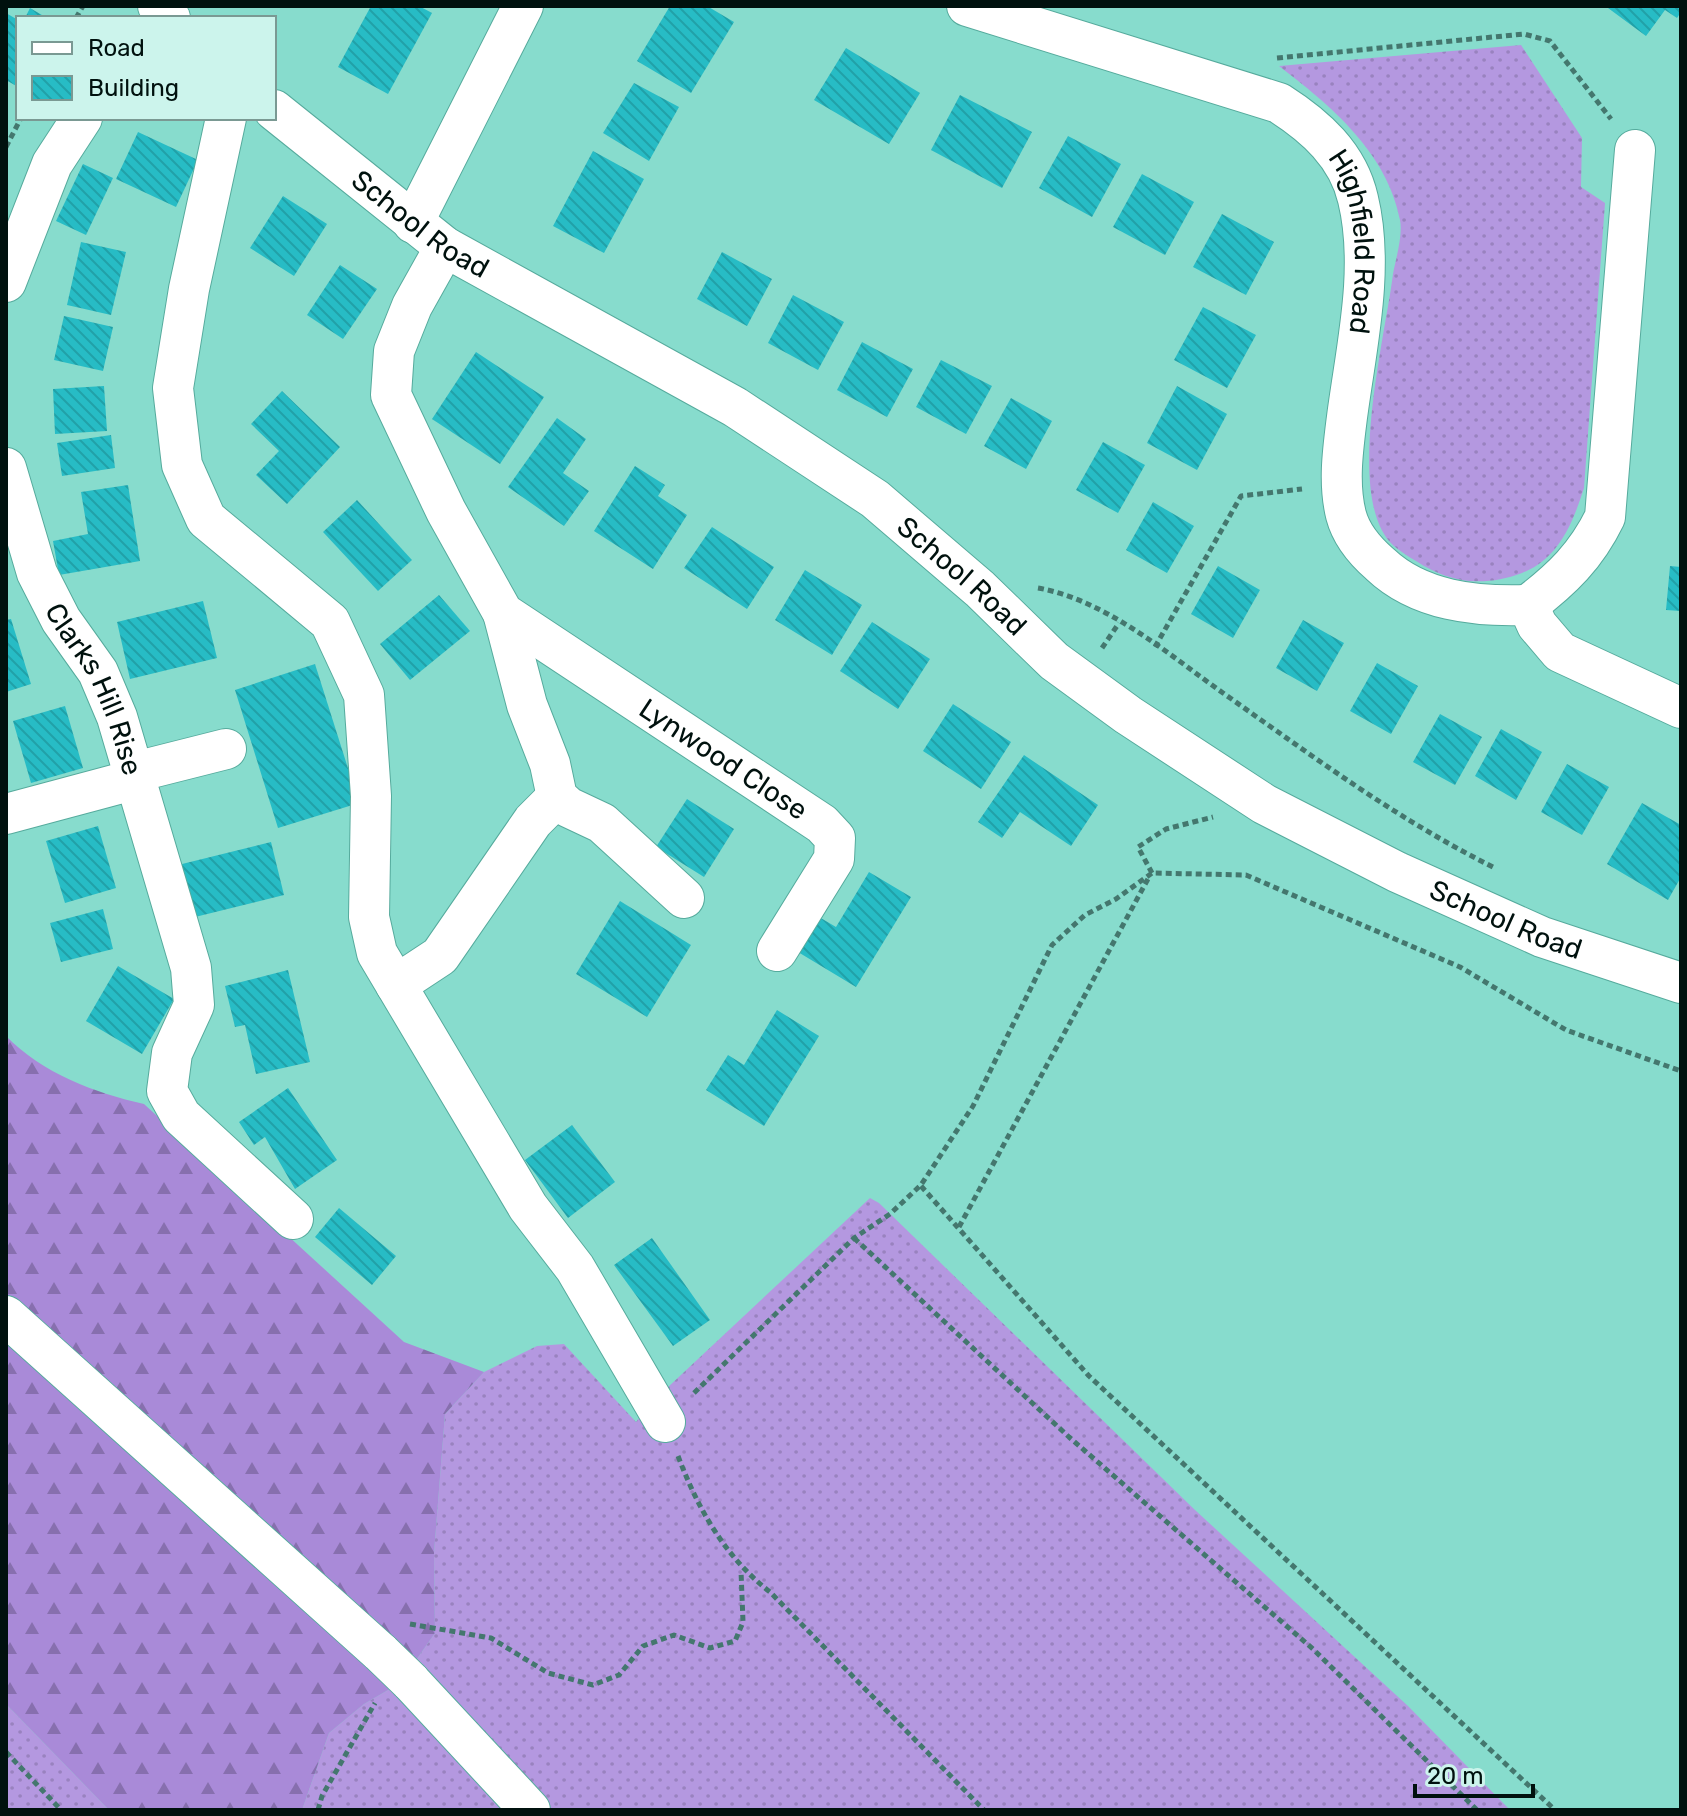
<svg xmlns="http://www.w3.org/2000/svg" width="1687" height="1816" font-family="Rubik,sans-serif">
	<defs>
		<pattern id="grass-dots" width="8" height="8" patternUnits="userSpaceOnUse" patternTransform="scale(2)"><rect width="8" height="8" fill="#b498e0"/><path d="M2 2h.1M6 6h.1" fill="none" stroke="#9982bf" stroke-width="1.8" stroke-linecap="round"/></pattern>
		<pattern id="forest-firs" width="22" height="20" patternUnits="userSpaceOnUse" patternTransform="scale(2)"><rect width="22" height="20" fill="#a98ad8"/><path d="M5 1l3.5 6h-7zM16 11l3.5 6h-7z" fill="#876fae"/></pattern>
		<pattern id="building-back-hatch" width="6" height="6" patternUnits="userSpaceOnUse" patternTransform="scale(2)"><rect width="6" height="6" fill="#27bcc5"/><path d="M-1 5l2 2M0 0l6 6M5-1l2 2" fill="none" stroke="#21a1a8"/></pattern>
	</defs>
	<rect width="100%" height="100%" fill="#87dccd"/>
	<g fill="url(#grass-dots)">
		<path d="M1521,45l61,93 -1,49 24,16 -21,285c-11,34 -25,71 -62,85 -35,13 -66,11 -98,-7 -11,-7 -26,-15 -35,-25 -43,-52 -4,-203 4,-267 3,-16 10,-39 7,-54 -13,-68 -70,-115 -121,-154z"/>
		<polygon points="870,1198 879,1203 1195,1510 1408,1706 1510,1810 302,1810 329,1733 364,1704 400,1683 435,1633 434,1553 445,1414 484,1372 537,1346 564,1344 636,1422 651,1403"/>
		<polygon points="6,1704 109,1810 6,1810"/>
	</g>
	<path fill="url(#forest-firs)" d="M6,1036c36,37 89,57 138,68l260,238 80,30 -39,42 -11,139 1,80 -35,50 -36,21 -35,29 -27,77h-193l-103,-106z"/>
	<g fill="url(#building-back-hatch)">
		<polygon points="371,6 419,6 432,13 388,94 338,67"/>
		<polygon points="670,6 707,6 734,22 691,93 637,61"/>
		<polygon points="1609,6 1681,6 1681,12 1677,18 1665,10 1646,36 1608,8"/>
		<polygon points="30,8 47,18 25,18"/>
		<polygon points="6,13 18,20 18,87 6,80"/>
		<polygon points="846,48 920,93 889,144 814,100"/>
		<polygon points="634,83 679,107 649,161 603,133"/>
		<polygon points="960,95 1032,132 1002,188 931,150"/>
		<polygon points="138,132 198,160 176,207 116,179"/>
		<polygon points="1068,136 1121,164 1092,217 1039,188"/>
		<polygon points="593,151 644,179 604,253 553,226"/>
		<polygon points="83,164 113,178 86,235 56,221"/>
		<polygon points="1142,174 1194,202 1165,255 1113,227"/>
		<polygon points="283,196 327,224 294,276 250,248"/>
		<polygon points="1222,214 1274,242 1246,295 1193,267"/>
		<polygon points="81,242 126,252 111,315 67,305"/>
		<polygon points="722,252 772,279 747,326 697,299"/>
		<polygon points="340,265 377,289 343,339 307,315"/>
		<polygon points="793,295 844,322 818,370 768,343"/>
		<polygon points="1203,307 1256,335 1227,388 1174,360"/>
		<polygon points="64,316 113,327 103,371 54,360"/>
		<polygon points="862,342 913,369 887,417 837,390"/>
		<polygon points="476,352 544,397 500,464 432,419"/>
		<polygon points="941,360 992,386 966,434 916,407"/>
		<polygon points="104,386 107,431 55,434 53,389"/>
		<polygon points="1177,386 1227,414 1197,470 1147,443"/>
		<polygon points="282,391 340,447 287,504 256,475 279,451 251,424"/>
		<polygon points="1011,398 1052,421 1026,469 984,446"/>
		<polygon points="557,418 586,439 563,473 589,491 564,526 508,487"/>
		<polygon points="111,435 115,468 62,476 57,443"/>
		<polygon points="1103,442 1145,465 1118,513 1076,490"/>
		<polygon points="635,466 665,485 658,496 687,515 653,569 594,531"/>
		<polygon points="128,485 140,561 59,575 53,541 88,534 81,492"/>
		<polygon points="357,500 412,560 378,591 323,532"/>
		<polygon points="1153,502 1194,526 1167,573 1126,550"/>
		<polygon points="712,527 774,567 747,609 684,568"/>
		<polygon points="1218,566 1260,590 1233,638 1191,614"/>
		<polygon points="1670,566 1681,567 1681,611 1666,610"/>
		<polygon points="805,570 862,605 832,655 775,620"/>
		<polygon points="439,595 470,631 410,680 380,644"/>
		<polygon points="203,601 217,658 130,679 117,622"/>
		<polygon points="11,619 31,684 6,692 6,620"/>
		<polygon points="1303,620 1344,643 1317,691 1276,668"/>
		<polygon points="872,622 930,659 898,709 840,671"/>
		<polygon points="1377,663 1418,686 1391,734 1350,711"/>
		<polygon points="315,664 359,803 278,828 235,690"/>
		<polygon points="953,704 1011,742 981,789 923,751"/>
		<polygon points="65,706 83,768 31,783 13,721"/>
		<polygon points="1440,714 1482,737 1455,785 1413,762"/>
		<polygon points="1501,729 1542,752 1516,800 1475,776"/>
		<polygon points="1024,755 1098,805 1071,846 1020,812 1002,838 978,822"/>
		<polygon points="1567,764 1609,787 1582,835 1541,812"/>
		<polygon points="687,799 734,829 704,877 656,847"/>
		<polygon points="1642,803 1681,825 1681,877 1668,900 1607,864"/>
		<polygon points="98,826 116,888 65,903 46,841"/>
		<polygon points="271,842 284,895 191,918 178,865"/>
		<polygon points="869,872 911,897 856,987 798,952 819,917 836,927"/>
		<polygon points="620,901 691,945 647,1017 576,974"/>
		<polygon points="103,909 113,949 61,962 50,923"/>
		<polygon points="118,966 174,999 142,1054 86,1021"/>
		<polygon points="288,970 310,1062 256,1074 245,1025 235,1027 225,986"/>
		<polygon points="777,1010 819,1036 764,1126 706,1090 728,1055 744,1065"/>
		<polygon points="288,1088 337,1160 295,1189 265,1137 254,1145 239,1122"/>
		<polygon points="572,1125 615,1182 568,1218 525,1160"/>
		<polygon points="339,1208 396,1256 372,1285 315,1237"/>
		<polygon points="652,1238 710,1320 673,1346 614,1265"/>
	</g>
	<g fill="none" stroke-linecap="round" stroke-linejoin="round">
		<g stroke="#56ab9d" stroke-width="42">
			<g id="minor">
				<polyline points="158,6 170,18"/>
				<path id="s1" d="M967,6l312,97c36,23 69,52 79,96 17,70 -2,149 -11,218 -4,32 -9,66 -1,98 5,19 19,36 34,49 39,37 96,43 148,41l9,20 23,27 121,56"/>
				<path id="s2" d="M274,110l171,137 290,160 140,92 105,90 74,72 74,54 136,89 133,68 145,65 139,46"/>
				<polyline points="226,118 189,289 173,388 182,465 206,519 330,622 364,695 371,796 369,917 377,953 528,1207 575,1268 665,1422"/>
				<polyline points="413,223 523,6"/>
				<path id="s3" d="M445,247l-33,59 -18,45 -3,44 55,116 57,102 319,211 13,14 -1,21 -57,92"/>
				<polyline points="6,282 52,164 82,118"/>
				<path id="s4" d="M6,468l31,105 24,47 37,52 19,45 74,251 3,37 -22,48 -5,38 14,25 112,103"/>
				<path d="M1528,605c34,-26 58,-49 77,-88l30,-367"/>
				<polyline points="503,613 527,705 550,764 557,797 568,807 602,823 684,898"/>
				<polyline points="131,773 226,749"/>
				<polyline points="6,814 133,780"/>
				<polyline points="396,985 440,956 533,821 557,797"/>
				<polyline points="6,1316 381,1653"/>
				<polyline points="410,1681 530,1810"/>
			</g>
		</g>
		<g stroke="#44776e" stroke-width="5" stroke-dasharray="6 4" stroke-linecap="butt">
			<polyline points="76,18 83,6"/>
			<polyline points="1277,58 1524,34 1550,41 1611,119"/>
			<polyline points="6,147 21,118"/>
			<path d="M1038,588c68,12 130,66 185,105 88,62 175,127 272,175"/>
			<polyline points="1155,647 1241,496 1302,489"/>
			<polyline points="1102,648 1119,623"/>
			<polyline points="1152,873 1138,847 1166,829 1213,817"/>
			<polyline points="921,1186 1089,1376 1555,1810"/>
			<polyline points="959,1227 1149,877"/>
			<polyline points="854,1238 1069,1437 1313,1649 1477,1810"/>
			<polyline points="694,1393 854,1238 890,1214 921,1185 973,1106 1052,945 1085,915 1116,899 1152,873 1246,875 1460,967 1566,1030 1681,1071"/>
			<path d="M678,1456c20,53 47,101 92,136l214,218"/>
			<polyline points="410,1624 491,1638 548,1673 593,1685 619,1675 643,1646 674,1635 710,1648 735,1641 743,1622 741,1571"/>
			<polyline points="6,1752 61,1810"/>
			<polyline points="318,1810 322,1796 375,1703"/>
		</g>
		<use href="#minor" stroke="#fff" stroke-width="40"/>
		<g stroke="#56ab9d" stroke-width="42" stroke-linecap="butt">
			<polyline id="minor-bridge" points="381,1653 410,1681"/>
		</g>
		<use href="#minor-bridge" stroke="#fff" stroke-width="40"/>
	</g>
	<g text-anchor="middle" stroke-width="8" stroke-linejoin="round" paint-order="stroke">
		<g font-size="28" fill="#00110e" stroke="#ccf4ec">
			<text dy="10" stroke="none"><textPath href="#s2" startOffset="186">School Road</textPath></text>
			<text dy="10" stroke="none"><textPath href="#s1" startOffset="496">Highfield Road</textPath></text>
			<text dy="10" stroke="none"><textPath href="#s2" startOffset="834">School Road</textPath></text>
			<text dy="10" stroke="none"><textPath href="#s4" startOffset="240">Clarks Hill Rise</textPath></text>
			<text dy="10" stroke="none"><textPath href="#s3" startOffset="670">Lynwood Close</textPath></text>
			<text dy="10" stroke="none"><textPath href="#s2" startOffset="1482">School Road</textPath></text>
		</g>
	</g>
	<rect width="1687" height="1816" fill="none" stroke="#00110e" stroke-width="16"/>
	<rect x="16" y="16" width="260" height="104" fill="#ccf4ec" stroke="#7a9993" stroke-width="2"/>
	<rect x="32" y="42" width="40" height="12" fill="#ffffff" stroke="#7a9993" stroke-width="2"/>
	<text x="88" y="56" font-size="24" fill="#00110e">Road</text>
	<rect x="32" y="76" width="40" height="24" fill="url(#building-back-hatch)" stroke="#7a9993" stroke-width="2"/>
	<text x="88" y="96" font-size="24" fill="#00110e">Building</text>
	<path d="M1415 1784v12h118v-12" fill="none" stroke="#00110e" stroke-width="4"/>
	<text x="1427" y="1784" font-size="24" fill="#00110e" stroke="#ccf4ec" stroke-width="6" paint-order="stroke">20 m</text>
</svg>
